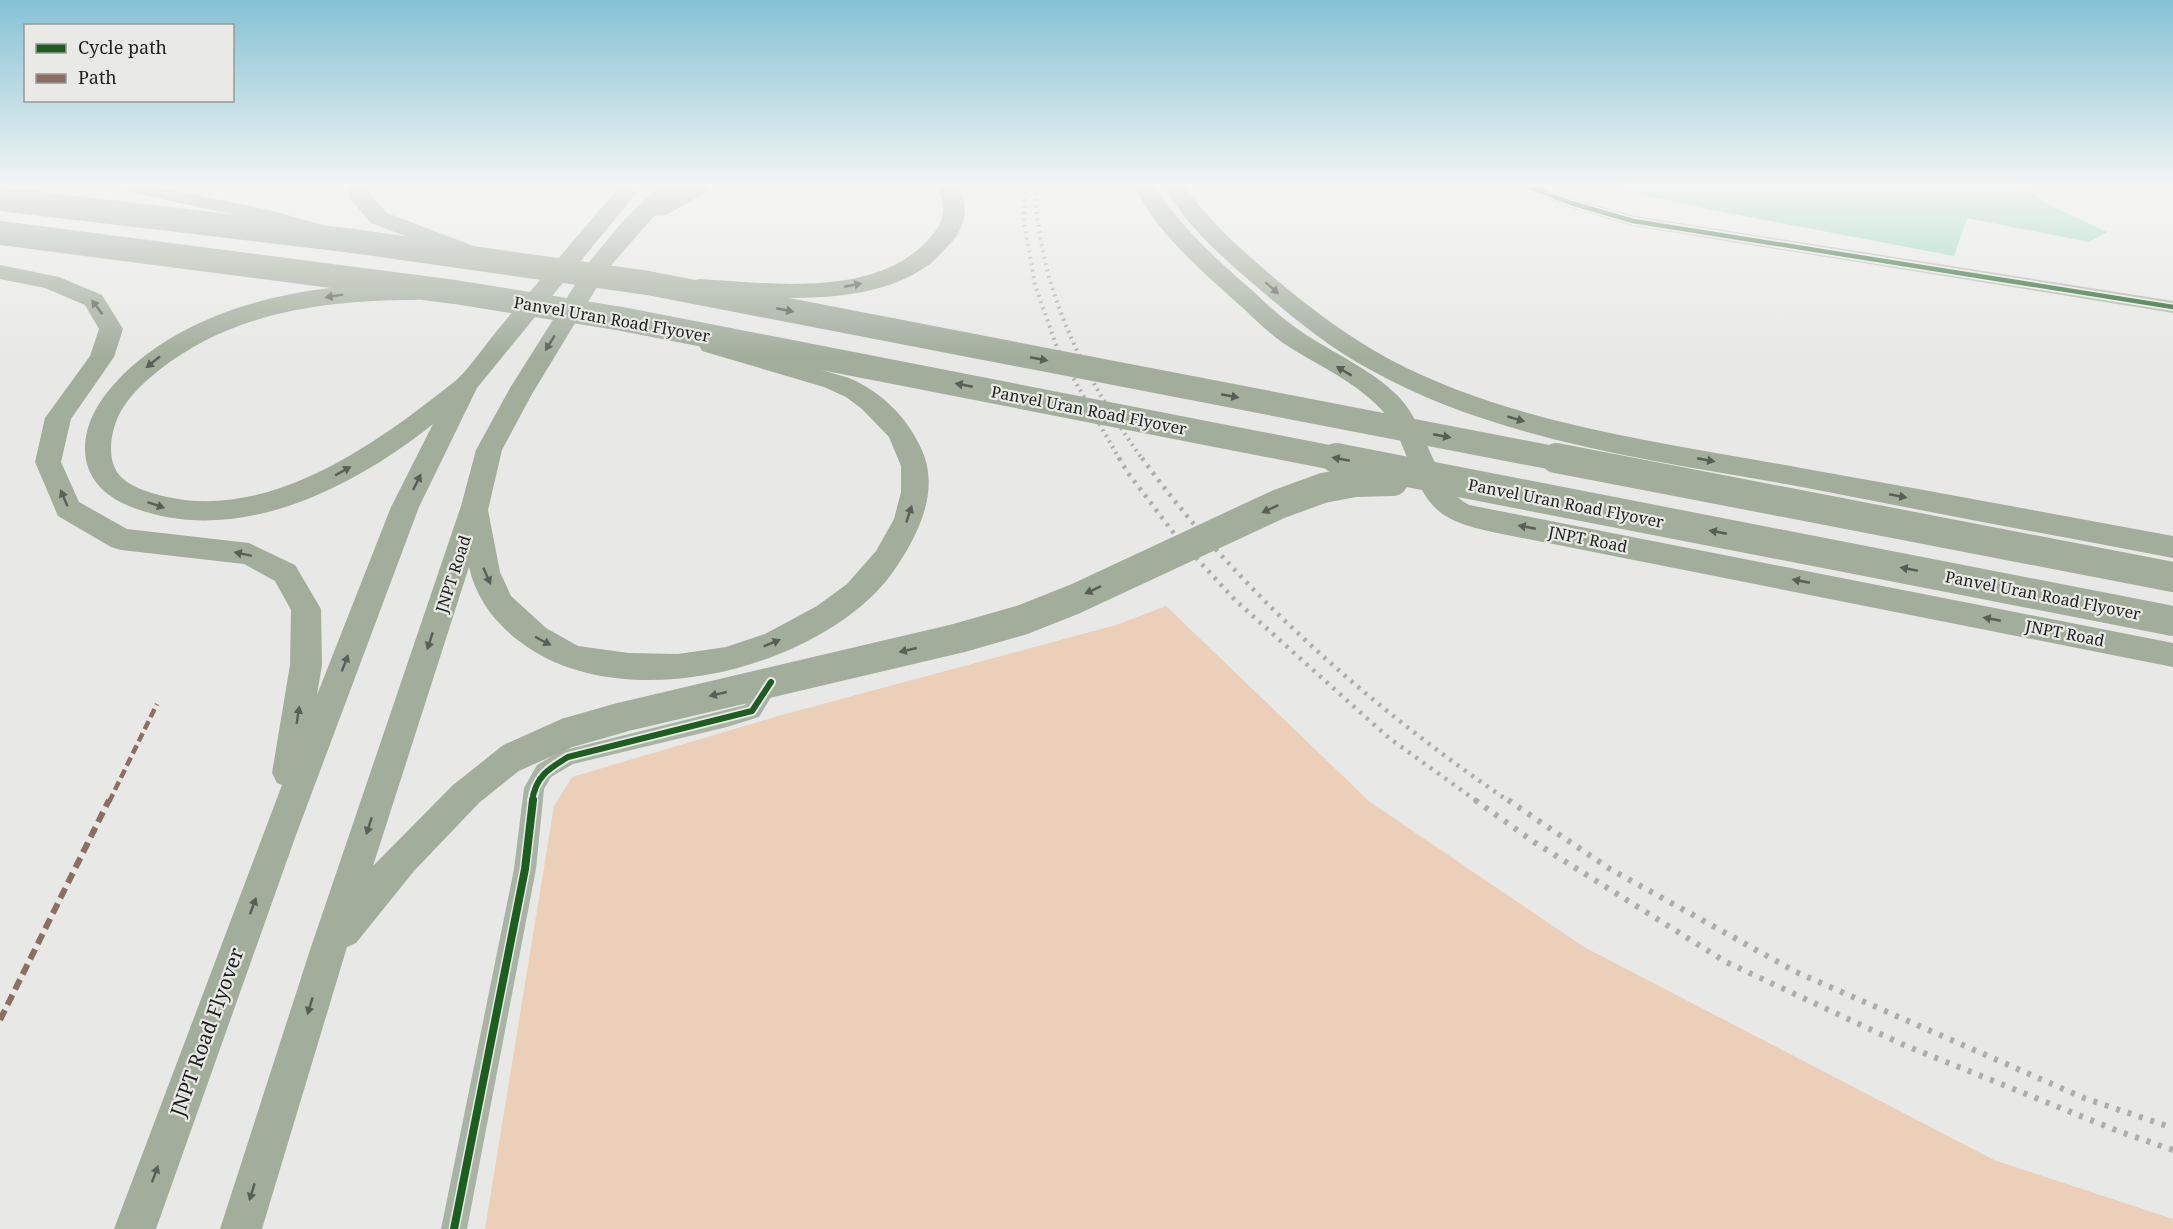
<svg xmlns="http://www.w3.org/2000/svg" width="2173" height="1229" font-family="'Noto Serif',serif">
	<rect width="100%" height="100%" fill="#e8e9e6"/>
	<polygon fill="#ebcfb9" points="1166,606 1370,802 1584,947 1994,1160 2173,1219 2173,1229 485,1229 554,806 572,777 778,716 1116,625"/>
	<polygon fill="#90d6b6" points="1601,186 2022,186 2049,205 2107,232 2089,242 1967,218 1954,256 1707,209"/>
	<g fill="none" stroke-linecap="round" stroke-linejoin="round">
		<polygon fill="#a9b3a5" fill-rule="evenodd" points="771,674 778,677 780,682 759,717 727,727 573,764 551,777 544,789 536,869 467,1229 441,1229 514,869 524,788 537,765 561,751 745,705 764,677"/>
		<polygon fill="#a9b3a5" fill-rule="evenodd" points="1519,186 1541,186 1577,200 1635,216 2173,301 2173,313 1633,226 1565,206 1521,189"/>
		<polygon fill="#9eab98" fill-rule="evenodd" points="116,186 153,186 269,210 330,227 333,232 330,237 322,238 265,221 119,190"/>
		<g fill="#a2ad9c" fill-rule="evenodd">
			<polygon points="348,186 368,186 371,196 387,213 484,250 487,255 484,260 476,262 468,260 371,223 349,198"/>
			<path d="M620,186h22l-165,202 -58,119 -123,328 -140,394h-42l168,-444 -5,-2 -5,-10 18,-108 1,-55 -16,-29 -31,-17 -123,-14 -10,-3 -53,-31 -23,-54 10,-44 45,-62 9,-27 -14,-24 -40,-17 -45,-9v-14l59,12 43,18 21,34 -9,28 -43,62 -10,43 18,40 48,27 122,14 46,22 26,44 1,56 -5,30 74,-188 42,-83c-81,65 -199,125 -304,82 -25,-10 -44,-29 -44,-57 0,-27 15,-50 32,-68 65,-69 175,-96 267,-96 13,0 27,-1 40,3l4,5 -4,5 -8,2c-91,0 -184,12 -258,71 -15,12 -32,28 -40,46 -7,16 -11,39 -1,55 10,15 34,21 50,25 105,23 210,-54 287,-115 13,-10 34,-41 46,-55 40,-47 80,-94 120,-141z"/>
			<path d="M660,186h51l-3,5 -42,24 -12,1 -46,53 -76,125 -30,56 -14,60 12,62 11,24 35,32 32,18 51,7 49,1 48,-7 39,-13 52,-28 30,-22 29,-33 18,-32 7,-27v-26l-12,-29 -27,-28 -16,-12 -22,-10 -122,-36 -3,-6 3,-6 9,-2 138,41c31,13 57,38 71,68 16,32 8,64 -8,95 -12,22 -25,42 -43,58 -83,77 -256,115 -350,42 -25,-19 -43,-43 -50,-74l-96,299 81,-82 12,-5 12,5 5,10 -5,10 -64,67 -58,72 -9,4 -85,282h-42l90,-279 151,-444 15,-56 34,-62 80,-127 33,-40z"/>
			<path d="M938,186h21c10,21 7,41 -9,58 -7,7 -13,14 -20,20 -61,45 -159,34 -231,29l-8,-2 -4,-5 4,-5 8,-2c70,4 172,19 226,-36 20,-20 22,-31 13,-57z"/>
			<path d="M1134,186h20c27,41 63,74 100,106 14,14 29,27 45,38 33,23 71,38 99,66 31,32 35,90 71,109l704,138v24l-676,-134c-57,-12 -69,-22 -90,-76 -6,-14 -11,-29 -20,-41 -27,-33 -69,-50 -104,-73 -17,-12 -32,-28 -48,-42 -37,-33 -80,-71 -101,-115z"/>
			<path d="M1164,186h20c26,37 61,67 95,96 34,28 71,56 110,77 127,67 273,83 412,109 124,22 248,45 372,68v22c-122,-23 -244,-46 -366,-70 -145,-27 -307,-45 -438,-119 -41,-22 -77,-52 -112,-82 -34,-29 -72,-62 -93,-101z"/>
		</g>
		<g stroke="#acafa9" stroke-width="4" stroke-dasharray="2 4.5" stroke-linecap="butt">
			<polyline points="1025,186 1024,222 1035,285 1059,353 1120,460"/>
			<path d="M1035,186c3,102 49,192 108,274"/>
		</g>
		<g stroke="#acafa9" stroke-width="4.5" stroke-dasharray="3 6" stroke-linecap="butt">
			<polyline points="1119,458 1128,473 1176,536 1235,600 1389,738 1478,802"/>
			<path d="M1142,458c97,134 231,251 368,344"/>
		</g>
		<g stroke="#acafa9" stroke-width="6" stroke-dasharray="4 8" stroke-linecap="butt">
			<polyline points="1475,800 1534,842 1726,962 1904,1045 2118,1131 2173,1150"/>
			<polyline points="1508,800 1610,869 1796,972 2084,1098 2173,1128"/>
		</g>
		<g stroke="#a2ad9c" stroke-width="24">
			<polyline points="0,199 353,241 648,283 1564,460"/>
			<polyline points="0,233 455,292 622,319 1344,460"/>
		</g>
		<g stroke="#a2ad9c" stroke-width="30">
			<polyline points="1336,458 2173,621"/>
			<polyline points="1556,458 2173,577"/>
			<polyline points="466,794 511,758 567,733 623,717 959,638 1022,620 1075,599 1279,504 1323,488 1355,482 1393,481"/>
		</g>
		<polyline stroke="#8d6e63" stroke-width="4.5" stroke-dasharray="9 4.5" stroke-linecap="butt" points="109,802 157,704"/>
		<polyline stroke="#8d6e63" stroke-width="6" stroke-dasharray="11 6" stroke-linecap="butt" points="0,1020 109,800"/>
		<g stroke="#e9eae5" stroke-width="8">
			<polyline id="cycleway-far2" points="1527,186 1571,203 1633,221 2173,307"/>
		</g>
		<g stroke="#e9eae5" stroke-width="10">
			<path id="cycleway-far1" d="M532,802c3,-25 16,-33 36,-45l184,-46 19,-29"/>
		</g>
		<g stroke="#e9eae5" stroke-width="11">
			<polyline id="cycleway" points="454,1229 525,869 533,800"/>
		</g>
		<use href="#cycleway-far2" stroke="#1b5e20" stroke-width="4.5"/>
		<use href="#cycleway-far1" stroke="#1b5e20" stroke-width="6"/>
		<use href="#cycleway" stroke="#1b5e20" stroke-width="8"/>
	</g>
	<defs><path id="oneway-solid" d="M-6-.8H1V-3.2L6.5 0L1 3.2V.8H-6Z" transform="scale(1.5)"/></defs>
	<g fill="#595e56">
		<use href="#oneway-solid" transform="translate(853 285) rotate(-11)"/>
		<use href="#oneway-solid" transform="translate(1272 288) rotate(41)"/>
		<use href="#oneway-solid" transform="translate(334 296) rotate(171)"/>
		<use href="#oneway-solid" transform="translate(97 307) rotate(-127)"/>
		<use href="#oneway-solid" transform="translate(785 310) rotate(11)"/>
		<use href="#oneway-solid" transform="translate(550 343) rotate(122)"/>
		<use href="#oneway-solid" transform="translate(1039 359) rotate(11)"/>
		<use href="#oneway-solid" transform="translate(153 362) rotate(141)"/>
		<use href="#oneway-solid" transform="translate(1344 371) rotate(-149)"/>
		<use href="#oneway-solid" transform="translate(964 385) rotate(-169)"/>
		<use href="#oneway-solid" transform="translate(1230 396) rotate(11)"/>
		<use href="#oneway-solid" transform="translate(1516 419) rotate(16)"/>
		<use href="#oneway-solid" transform="translate(1442 436) rotate(11)"/>
		<use href="#oneway-solid" transform="translate(1341 459) rotate(-169)"/>
		<use href="#oneway-solid" transform="translate(1706 460) rotate(11)"/>
		<use href="#oneway-solid" transform="translate(343 471) rotate(-29)"/>
		<use href="#oneway-solid" transform="translate(417 482) rotate(-64)"/>
		<use href="#oneway-solid" transform="translate(1898 496) rotate(11)"/>
		<use href="#oneway-solid" transform="translate(64 498) rotate(-113)"/>
		<use href="#oneway-solid" transform="translate(156 505) rotate(19)"/>
		<use href="#oneway-solid" transform="translate(1270 509) rotate(155)"/>
		<use href="#oneway-solid" transform="translate(909 514) rotate(-72)"/>
		<use href="#oneway-solid" transform="translate(1527 527) rotate(-169)"/>
		<use href="#oneway-solid" transform="translate(1718 532) rotate(-169)"/>
		<use href="#oneway-solid" transform="translate(243 554) rotate(-168)"/>
		<use href="#oneway-solid" transform="translate(1909 569) rotate(-169)"/>
		<use href="#oneway-solid" transform="translate(487 576) rotate(66)"/>
		<use href="#oneway-solid" transform="translate(1801 581) rotate(-169)"/>
		<use href="#oneway-solid" transform="translate(1093 590) rotate(155)"/>
		<use href="#oneway-solid" transform="translate(1992 619) rotate(-169)"/>
		<use href="#oneway-solid" transform="translate(430 641) rotate(108)"/>
		<use href="#oneway-solid" transform="translate(543 641) rotate(28)"/>
		<use href="#oneway-solid" transform="translate(772 643) rotate(-22)"/>
		<use href="#oneway-solid" transform="translate(908 650) rotate(167)"/>
		<use href="#oneway-solid" transform="translate(345 663) rotate(-69)"/>
		<use href="#oneway-solid" transform="translate(718 694) rotate(167)"/>
		<use href="#oneway-solid" transform="translate(298 715) rotate(-81)"/>
		<use href="#oneway-solid" transform="translate(369 826) rotate(108)"/>
		<use href="#oneway-solid" transform="translate(253 906) rotate(-70)"/>
		<use href="#oneway-solid" transform="translate(310 1006) rotate(107)"/>
		<use href="#oneway-solid" transform="translate(155 1174) rotate(-70)"/>
		<use href="#oneway-solid" transform="translate(252 1192) rotate(107)"/>
	</g>
	<linearGradient id="sky" x2="0" y2="1"><stop stop-color="#85c2d4"/><stop offset="0.52" stop-color="#f5f5f4"/><stop offset="1" stop-color="#f5f5f4" stop-opacity="0"/></linearGradient>
	<rect width="2173" height="358" fill="url(#sky)"/>
	<g text-anchor="middle" stroke-width="4.5" stroke-linejoin="round" paint-order="stroke">
		<g font-size="16" fill="#1e1e1d" stroke="#e9eae5">
			<text transform="translate(612 319) rotate(10)" y="6">Panvel Uran Road Flyover</text>
			<text transform="translate(1089 410) rotate(11)" y="6">Panvel Uran Road Flyover</text>
			<text transform="translate(1566 503) rotate(11)" y="6">Panvel Uran Road Flyover</text>
			<text transform="translate(1588 539) rotate(11)" y="6">JNPT Road</text>
			<text transform="translate(453 574) rotate(-72)" y="6">JNPT Road</text>
			<text transform="translate(2043 595) rotate(11)" y="6">Panvel Uran Road Flyover</text>
			<text transform="translate(2065 633) rotate(11)" y="6">JNPT Road</text>
		</g>
		<g font-size="20" fill="#1e1e1d" stroke="#e9eae5">
			<text transform="translate(207 1032) rotate(-70)" y="7">JNPT Road Flyover</text>
		</g>
	</g>
	<rect x="24" y="24" width="210" height="78" fill="#e9eae5" stroke="#989895" stroke-width="1.5"/>
	<rect x="36" y="44" width="30" height="9" fill="#1b5e20" stroke="#989895" stroke-width="1.5"/>
	<text x="78" y="54" font-size="18" fill="#1e1e1d">Cycle path</text>
	<rect x="36" y="74" width="30" height="9" fill="#8d6e63" stroke="#989895" stroke-width="1.5"/>
	<text x="78" y="84" font-size="18" fill="#1e1e1d">Path</text>
</svg>
